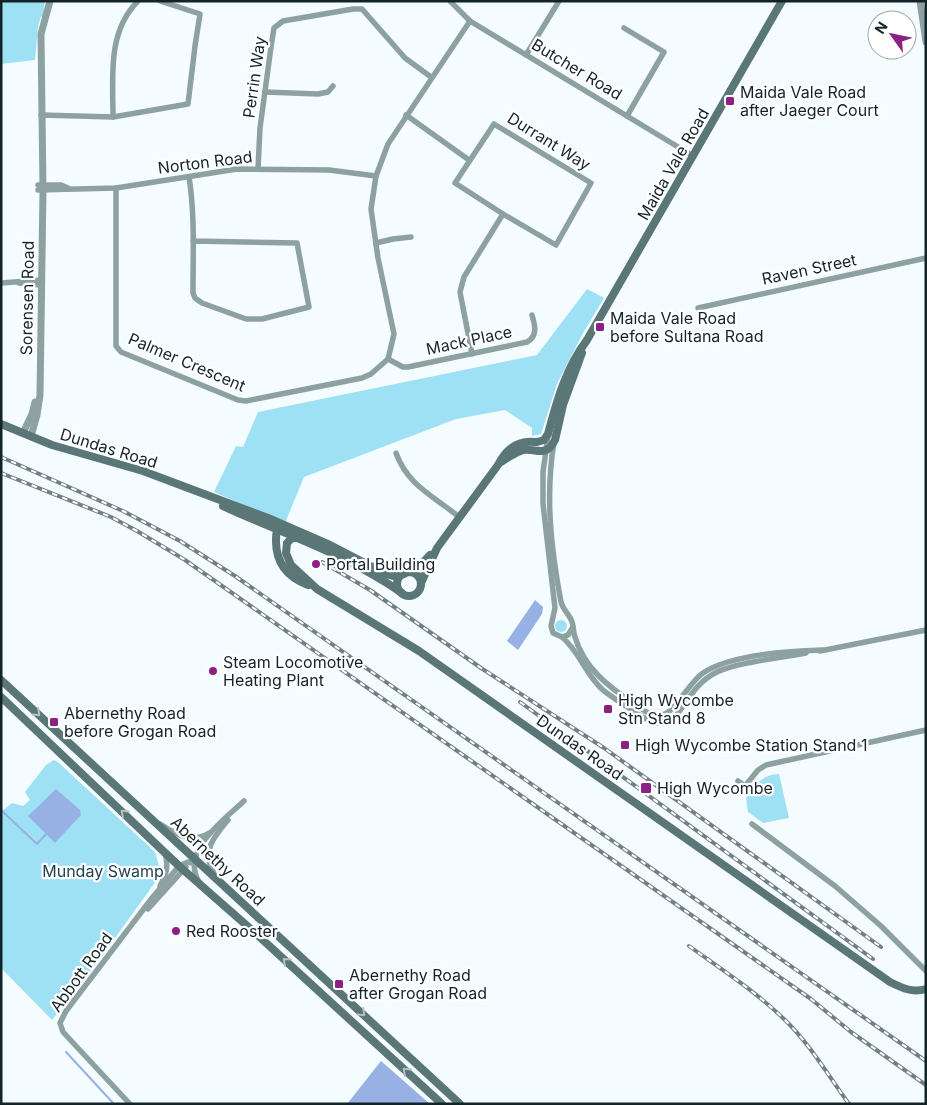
<svg xmlns="http://www.w3.org/2000/svg" width="927" height="1105" font-family="Inter,sans-serif">
	<rect width="100%" height="100%" fill="#f4fcff"/>
	<g fill="#9ee1f5">
		<polygon points="1,1 45,1 44,7 45,19 41,16 38,27 35,60 1,64"/>
		<polygon points="587,289 604,298 582,335 557,384 541,434 532,436 532,428 505,410 456,419 304,477 285,523 214,492 236,446 243,447 258,412 537,355"/>
		<circle cx="561" cy="626" r="6"/>
		<polygon points="54,760 59,763 155,852 160,870 156,881 100,959 52,1020 1,968 1,812 12,803 23,806 30,800 25,792 46,765"/>
		<path d="M779,774l10,44 -26,5 -15,-11 -2,-14c11,-14 15,-23 33,-24z"/>
	</g>
	<g fill="#97b1e5">
		<polygon points="535,600 543,607 542,614 518,650 507,641"/>
		<polygon points="56,789 80,810 81,815 55,843 28,816"/>
		<polygon points="381,1061 430,1104 347,1104"/>
	</g>
	<g fill="none" stroke-linecap="round" stroke-linejoin="round">
		<g stroke="#97b1e5" stroke-width="2">
			<polyline points="1,810 37,844 46,834"/>
			<polyline points="66,1052 114,1104"/>
		</g>
		<g stroke="#8ea1a1" stroke-width="5.5">
			<polyline points="450,1 470,21 693,156"/>
			<polyline points="624,28 664,52 627,116"/>
			<polyline points="526,55 559,1"/>
			<polyline points="265,92 318,94 328,92 333,86"/>
			<polyline points="41,115 113,117 188,104 195,46 200,14 160,1"/>
			<polyline points="406,115 469,160"/>
			<path d="M113,117c0,-40 -6,-85 25,-116"/>
			<polygon points="494,124 591,183 556,245 503,214 455,183"/>
			<polyline points="258,169 260,128 271,47 274,28 283,21 353,9 362,9 405,58 431,77"/>
			<path d="M189,177c6,38 4,77 4,116l2,5 7,5 44,16h16l47,-12 -12,-64 -104,-2"/>
			<polyline points="38,185 61,185 68,188"/>
			<polyline points="116,188 116,346 121,352 238,400 246,401 362,378 371,374 388,359 394,334 378,258 371,209 376,176 388,144 470,21"/>
			<polyline points="38,190 116,188 237,169 329,170 376,176"/>
			<polyline points="376,243 393,239 411,237"/>
			<polyline points="1,283 41,280"/>
			<polyline points="19,283 41,285"/>
			<polyline points="698,308 926,258"/>
			<polyline points="472,354 460,292 464,277 503,214"/>
			<path d="M388,359l15,8h5l119,-25c11,-6 8,-17 5,-27"/>
			<polyline points="548,436 543,472 543,504 555,608 551,626 553,633 562,637 568,635 573,627"/>
			<path d="M554,442c-9,54 -3,107 7,160 2,8 9,13 11,20 2,5 1,10 3,15 9,31 34,50 59,67 8,5 17,13 28,11 13,-2 27,-33 41,-42 28,-19 86,-22 119,-23"/>
			<path d="M396,453c12,33 38,43 63,64"/>
			<path d="M562,637c18,15 24,39 42,54 8,6 17,12 25,17 15,11 35,25 49,5 12,-16 20,-32 39,-41 22,-10 63,-14 89,-19"/>
			<polyline points="820,651 926,630"/>
			<polyline points="738,781 745,786 758,770 766,765 926,730"/>
			<path d="M160,824c16,10 31,20 49,9"/>
			<polyline points="752,824 835,886 881,926 926,971"/>
			<path d="M215,876c-14,-24 -3,-37 13,-56"/>
			<path d="M199,882c-19,-31 25,-62 45,-81"/>
			<path d="M160,886c6,-11 9,-20 5,-32"/>
			<polyline points="148,909 186,867"/>
			<polyline points="130,1104 63,1032 60,1023 66,1011 152,898 179,866 188,862 200,865"/>
		</g>
		<g stroke="#8ea1a1" stroke-width="7">
			<polyline points="920,1 926,42"/>
			<polyline points="23,433 32,414 35,402"/>
			<polyline points="31,436 37,415 40,395 43,190 41,34 50,1"/>
		</g>
		<g stroke="#5a7676" stroke-width="8">
			<polyline points="1,424 52,445 143,471 268,518 330,545 386,574 394,576 404,574"/>
			<path d="M537,442l7,-2 4,-6c9,-34 18,-66 39,-94l195,-339"/>
			<path d="M501,462c7,-4 14,-10 22,-12 14,-2 23,8 32,-10l8,-35 19,-52"/>
			<path d="M223,506c63,29 121,47 179,87"/>
			<path d="M281,527c-5,3 -5,7 -5,14 0,22 11,36 32,44"/>
			<path d="M298,538h-6l-5,5 -1,10 5,12 26,24 102,62 471,331c12,6 22,11 36,7"/>
			<polyline points="409,572 418,568 430,555"/>
			<circle cx="409" cy="584" r="12"/>
			<path d="M421,583l16,-35 61,-83c8,-16 19,-25 37,-23"/>
			<polyline points="1,680 460,1104"/>
			<polyline points="1,697 179,866 253,931 442,1104"/>
		</g>
		<g stroke="#727f83" stroke-width="4">
			<g id="rail">
				<polyline points="1,457 123,511 180,541 235,576 926,1061"/>
				<polyline points="1,473 111,517 137,531 185,560 811,999 851,1032 926,1085"/>
				<polyline points="322,562 370,590 481,668 604,748 881,947"/>
				<polyline points="520,702 873,959"/>
				<path d="M689,946c32,23 66,45 95,73 25,24 44,56 65,85"/>
			</g>
		</g>
		<use href="#rail" stroke="#fff" stroke-width="2" stroke-dasharray="5.5" stroke-linecap="butt"/>
	</g>
	<defs><path id="oneway-chevron" d="M-2-3.5L2.5 0L-2 3.5" fill="none" stroke-width="1.6" stroke-linecap="round" stroke-linejoin="round" transform="scale(1.25)"/></defs>
	<g stroke="#b5c1c1">
		<use href="#oneway-chevron" transform="translate(37 713) rotate(43)"/>
		<use href="#oneway-chevron" transform="translate(124 813) rotate(-137)"/>
		<use href="#oneway-chevron" transform="translate(286 961) rotate(-138)"/>
		<use href="#oneway-chevron" transform="translate(362 1013) rotate(43)"/>
		<use href="#oneway-chevron" transform="translate(406 1071) rotate(-137)"/>
	</g>
	<g fill="#8b2085" stroke="#fff" stroke-width="2">
		<rect x="725" y="96" width="10" height="10" rx="2.5"/>
		<rect x="595" y="322" width="10" height="10" rx="2.5"/>
		<circle cx="316" cy="564" r="5"/>
		<circle cx="213" cy="671" r="5"/>
		<rect x="603" y="704" width="10" height="10" rx="2.5"/>
		<rect x="49" y="717" width="10" height="10" rx="2.5"/>
		<rect x="620" y="740" width="10" height="10" rx="2.5"/>
		<rect x="640" y="782" width="12" height="12" rx="2.5"/>
		<circle cx="176" cy="931" r="5"/>
		<rect x="334" y="979" width="10" height="10" rx="2.5"/>
	</g>
	<g text-anchor="middle" stroke-width="4.5" stroke-linejoin="round" paint-order="stroke">
		<g font-size="16" fill="#132429" stroke="#fff">
			<text transform="translate(577 69) rotate(31)" y="6">Butcher Road</text>
			<text transform="translate(254 77) rotate(-82)" y="6">Perrin Way</text>
			<text transform="translate(549 141) rotate(32)" y="6">Durrant Way</text>
			<text transform="translate(205 162) rotate(-7)" y="6">Norton Road</text>
			<text transform="translate(673 164) rotate(-60)" y="6">Maida Vale Road</text>
			<text transform="translate(809 269) rotate(-12)" y="6">Raven Street</text>
			<text transform="translate(27 298) rotate(-89)" y="6">Sorensen Road</text>
			<text transform="translate(469 340) rotate(-12)" y="6">Mack Place</text>
			<text transform="translate(187 362) rotate(23)" y="6">Palmer Crescent</text>
			<text transform="translate(109 448) rotate(17)" y="6">Dundas Road</text>
			<text transform="translate(580 747) rotate(35)" y="6">Dundas Road</text>
			<text transform="translate(218 861) rotate(43)" y="6">Abernethy Road</text>
			<text transform="translate(81 972) rotate(-54)" y="6">Abbott Road</text>
		</g>
		<g font-size="16" fill="#132429" stroke="#fff" text-anchor="start">
			<text x="740" y="98">Maida Vale Road<tspan x="740" dy="18">after Jaeger Court</tspan></text>
			<text x="610" y="324">Maida Vale Road<tspan x="610" dy="18">before Sultana Road</tspan></text>
			<text x="326" y="570">Portal Building</text>
			<text x="223" y="668">Steam Locomotive<tspan x="223" dy="18">Heating Plant</tspan></text>
			<text x="618" y="706">High Wycombe<tspan x="618" dy="18">Stn Stand 8</tspan></text>
			<text x="64" y="719">Abernethy Road<tspan x="64" dy="18">before Grogan Road</tspan></text>
			<text x="635" y="751">High Wycombe Station Stand 1</text>
			<text x="657" y="794">High Wycombe</text>
			<text x="186" y="937">Red Rooster</text>
			<text x="349" y="981">Abernethy Road<tspan x="349" dy="18">after Grogan Road</tspan></text>
		</g>
		<g font-size="16" fill="#1c3f4a" stroke="#fff">
			<text x="103" y="877">Munday Swamp</text>
		</g>
	</g>
	<rect width="927" height="1105" fill="none" stroke="#132429" stroke-width="5"/>
	<g transform="translate(892 35) rotate(303)"><circle r="24" fill="#ffffff" stroke="#a1a7a9"/>
	<path d="M0-4L9 19L0 12L-9 19Z" fill="#8b2085"/>
	<text y="-8" font-size="14" font-weight="bold" text-anchor="middle" fill="#132429">N</text>
	</g>
</svg>
